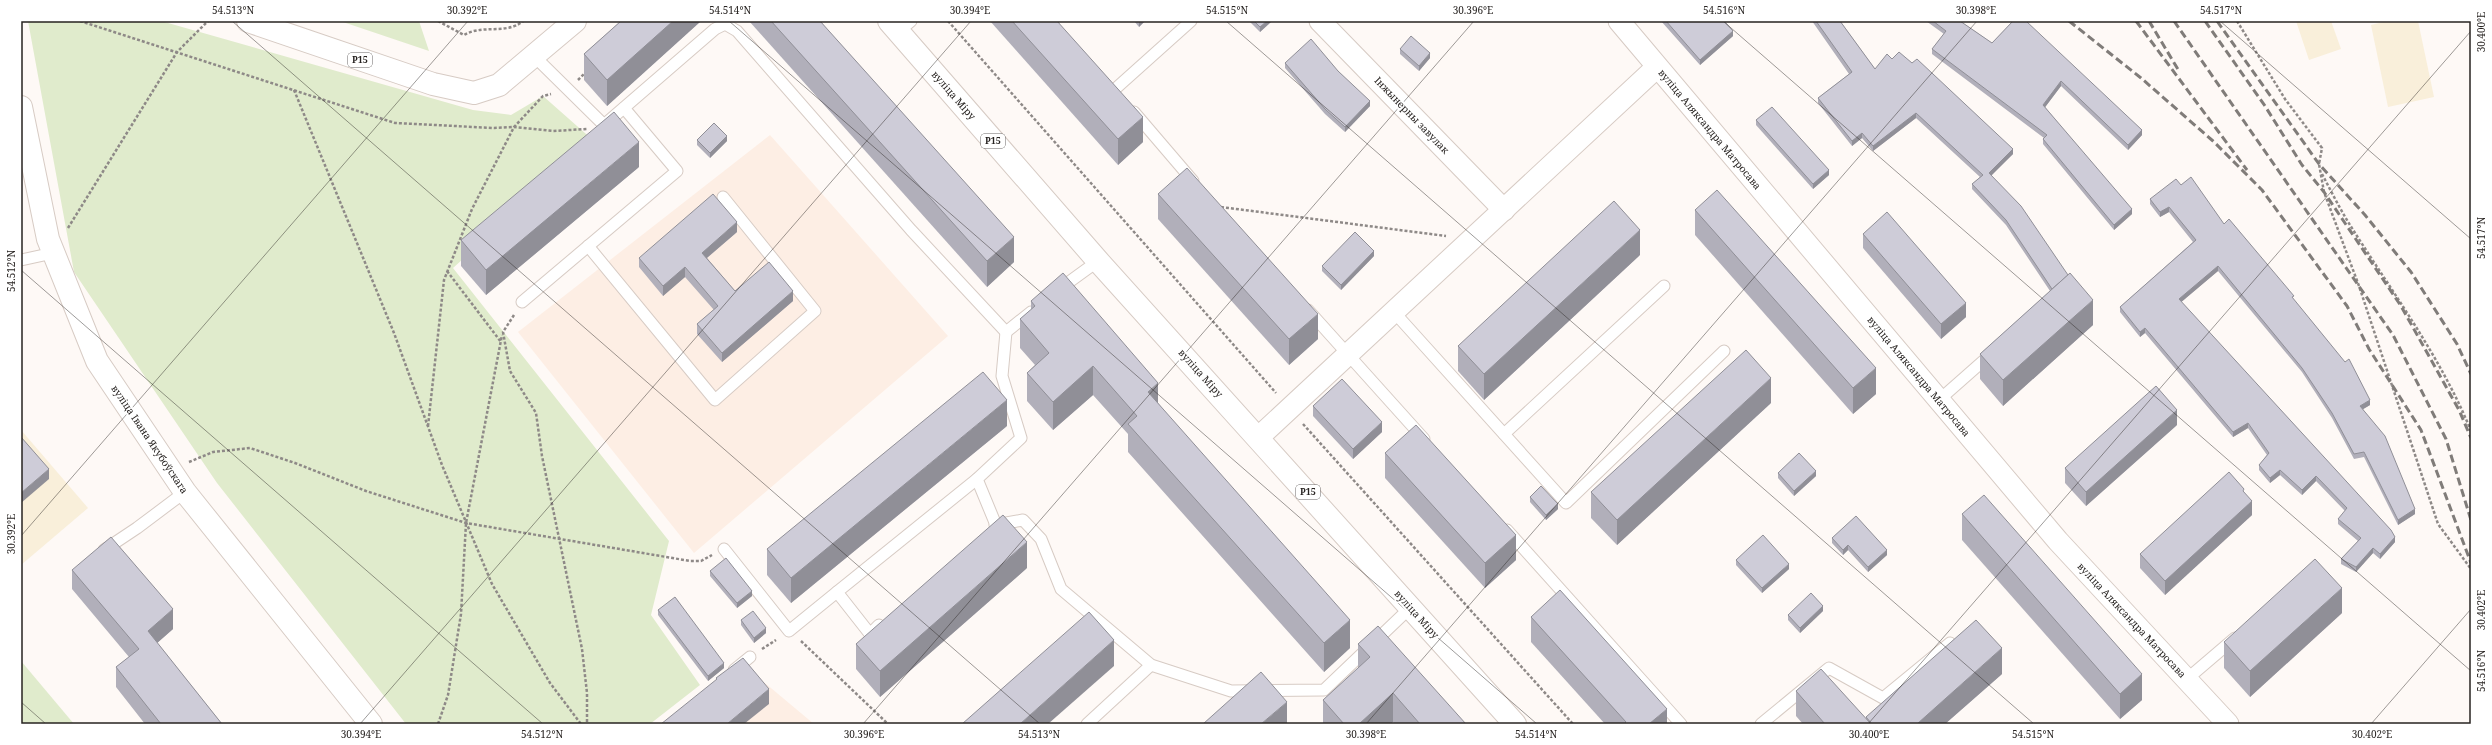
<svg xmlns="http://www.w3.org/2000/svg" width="2492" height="745" font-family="'Noto Serif',serif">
	<rect width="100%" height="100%" fill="#fef9f6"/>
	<g fill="#fdeee4">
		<polygon points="770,135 948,336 694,553 518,332"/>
		<polygon points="752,672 814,724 673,724"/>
	</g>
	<g fill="#f9efda">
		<polygon points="2296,21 2331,21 2341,49 2309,60"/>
		<polygon points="2387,21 2418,21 2434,97 2388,107 2371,25"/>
		<polygon points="21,430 88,508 21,565"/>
	</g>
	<g fill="#e0ebcc">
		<polygon points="28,21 161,21 473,110 511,115 543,96 594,141 453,268 669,541 651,615 700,685 650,724 406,724 217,483 74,272"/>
		<polygon points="340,21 419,21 429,51"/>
		<polygon points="21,661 74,724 21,724"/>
	</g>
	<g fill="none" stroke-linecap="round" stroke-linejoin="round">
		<g stroke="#d7cbc4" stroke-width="13">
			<g id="service">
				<polyline points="898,32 911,21"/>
				<polyline points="533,55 604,125 715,29 725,24 737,31 911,230 1006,332 1031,312"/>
				<polyline points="1114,90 1191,21"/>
				<polyline points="1134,112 1193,181"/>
				<polyline points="588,246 715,400 815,311 723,197"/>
				<polyline points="21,260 53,253"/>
				<polyline points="1058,290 1098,261"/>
				<polyline points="522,302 677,171 624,108"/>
				<polyline points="1308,310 1424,439"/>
				<polyline points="1394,312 1566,503 1724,351"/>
				<polyline points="1939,400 1990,355"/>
				<polyline points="1504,434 1664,286"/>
				<polyline points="995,525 1023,520 1041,539 1061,589 1151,665 1231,691 1324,690 1411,607"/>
				<polyline points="996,525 977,479 1021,438 1002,376 1006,332"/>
				<polyline points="1507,530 1681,724"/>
				<polyline points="724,549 789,631 837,592"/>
				<polyline points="104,550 137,528 185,492"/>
				<polyline points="879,625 870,634 837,592 977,479"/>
				<polyline points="734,670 750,657"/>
				<polyline points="2187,679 2235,638"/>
				<polyline points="1087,724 1151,665"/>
				<polyline points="1761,724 1829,668 1883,698 1950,643"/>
			</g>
		</g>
		<g stroke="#d7cbc4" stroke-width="23">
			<g id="minor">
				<polyline points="1320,21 1504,210"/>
				<polyline points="1619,21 2058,541 2228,724"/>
				<polyline points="1259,437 1657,67"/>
			</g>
		</g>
		<g stroke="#d7cbc4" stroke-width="24">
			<polyline id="tertiary" points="21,107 48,239 97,361 185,492 371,724"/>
		</g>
		<g stroke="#d7cbc4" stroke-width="24">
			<g id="primary">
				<polyline points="248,21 433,84 474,93 499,85 575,21"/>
				<polyline points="889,21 1098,261 1515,724"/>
			</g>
		</g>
		<g stroke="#8e8987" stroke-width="2.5" stroke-dasharray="3 2" stroke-linecap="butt">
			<polyline points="80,21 395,123 494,128 514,127 543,96 551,94"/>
			<path d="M438,21l26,14c18,-11 43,0 59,-14"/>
			<polyline points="948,21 1276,393"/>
			<polyline points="2237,21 2285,99 2322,148 2319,164 2324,192 2359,286 2438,524 2471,569"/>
			<polyline points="578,80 586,72"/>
			<polyline points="294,90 394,333 442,465 492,584 550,683 581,724"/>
			<path d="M2322,174c9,17 18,35 28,51 42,67 91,132 121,206"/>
			<polyline points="1221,207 1446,236"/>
			<polyline points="68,228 177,52 208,21"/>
			<polyline points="447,271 501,342"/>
			<polyline points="514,315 503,332 510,371 536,413 542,456 582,649 587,693 587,724"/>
			<polyline points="1303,424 1573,724"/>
			<polyline points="428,426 444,280 472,209 514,127 553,131 587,129"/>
			<polyline points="189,462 213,452 250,448 295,463 366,491 466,523 690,561 701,561 712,555"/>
			<polyline points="801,641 888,724"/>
			<polyline points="762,649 776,640"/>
			<polyline points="438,724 448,695 461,614 466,523 502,335"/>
		</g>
		<use href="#service" stroke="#fff" stroke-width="11"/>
		<use href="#minor" stroke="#fff" stroke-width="21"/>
		<use href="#tertiary" stroke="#fff" stroke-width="22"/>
		<use href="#primary" stroke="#fff" stroke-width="22"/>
		<g stroke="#807c79" stroke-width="3" stroke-dasharray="8 4" stroke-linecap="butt">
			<polyline points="2069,21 2141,78 2213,141 2262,190 2347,306 2369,349 2421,430 2471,563"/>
			<polyline points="2136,21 2247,170"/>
			<polyline points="2149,21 2179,71"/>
			<polyline points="2174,21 2393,335 2446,439 2471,520"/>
			<polyline points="2205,21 2265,106 2302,165 2324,192 2401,306 2459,410 2471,438"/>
			<polyline points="2217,21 2319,164 2365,215 2411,272 2457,344 2471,374"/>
		</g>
	</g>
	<g fill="#b1afba">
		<polygon points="621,21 701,21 607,106 584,80 584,54"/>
		<polygon points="749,21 820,21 1014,262 987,287"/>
		<polygon points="990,21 1057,21 1143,142 1118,165"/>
		<polygon points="1134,21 1145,21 1139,27"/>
		<polygon points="1249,21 1272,21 1260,32"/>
		<polygon points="1661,21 1727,21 1725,22 1733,36 1700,65"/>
		<polygon points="1812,21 1840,21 1875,69 1892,59 2013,154 1991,175 2093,325 2003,406 1980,379 1980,354 2050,291 2006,225 1972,189 1972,184 1980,177 1916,118 1873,151 1862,138 1852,146 1818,103 1818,98 1849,74"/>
		<polygon points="1926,21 1960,21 1992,43 2013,21 2142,135 2128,150 2061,86 2045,107 2132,214 2114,230 2043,144 2043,139 2044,138 1932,54 1932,49 1944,34"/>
		<polygon points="1400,49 1430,58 1419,71 1400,54"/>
		<polygon points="1285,63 1338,71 1370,106 1345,132 1325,114 1285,68"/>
		<polygon points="1756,120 1829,175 1813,189 1756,125"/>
		<polygon points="697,140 727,141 710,158 697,145"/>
		<polygon points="639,167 486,295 461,266 461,240"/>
		<polygon points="2181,185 2224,224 2294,300 2370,405 2363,409 2415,514 2398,525 2364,457 2354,459 2332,418 2302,372 2218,271 2181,302 2395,542 2380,559 2373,553 2356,572 2341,564 2341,559 2358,541 2338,524 2338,519 2345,511 2316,481 2302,495 2280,475 2270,483 2259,470 2259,465 2267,455 2248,428 2233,437 2145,333 2140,337 2120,312 2120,307 2193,242 2169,212 2160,217 2150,204 2150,199"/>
		<polygon points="1158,194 1318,339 1289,365 1158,219"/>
		<polygon points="1695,210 1876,394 1853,414 1695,235"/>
		<polygon points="737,232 707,258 735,291 793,301 722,362 697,334 697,324 714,310 685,277 663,296 639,267 639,258"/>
		<polygon points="1863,234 1966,317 1941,339 1863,248"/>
		<polygon points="1640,255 1484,400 1458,371 1458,346"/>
		<polygon points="1374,256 1341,290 1322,271 1322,266"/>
		<polygon points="1031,301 1158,403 1350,648 1324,672 1128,452 1128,434 1093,395 1053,430 1027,401 1027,373 1035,365 1020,348 1020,319 1031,310"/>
		<polygon points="1771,403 1617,545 1591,518 1591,492"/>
		<polygon points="1313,406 1382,432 1353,459 1313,416"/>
		<polygon points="2177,425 2086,506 2065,483 2065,468"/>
		<polygon points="1007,426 791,603 767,575 767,549"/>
		<polygon points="1385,453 1516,560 1485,588 1385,478"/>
		<polygon points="1778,473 1816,476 1794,496 1778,478"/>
		<polygon points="2244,492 2252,515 2165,595 2140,568 2140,554"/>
		<polygon points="1530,497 1558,509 1546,520 1530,502"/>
		<polygon points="1962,514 2142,700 2120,719 1962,540"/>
		<polygon points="1832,538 1887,555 1868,572 1848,550 1843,555 1832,543"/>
		<polygon points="1736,560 1789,569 1762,593 1736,565"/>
		<polygon points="1027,568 880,697 856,669 856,644"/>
		<polygon points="72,570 173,629 157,643 222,724 145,724 116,687 116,667 129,657 72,589"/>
		<polygon points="710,571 752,596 737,608 710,576"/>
		<polygon points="658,610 724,668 708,681 658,615"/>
		<polygon points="1823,611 1800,633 1788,620 1788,615"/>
		<polygon points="2342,613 2250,697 2224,668 2224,642"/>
		<polygon points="1531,617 1667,724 1605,724 1531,642"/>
		<polygon points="741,620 766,633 754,643 741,625"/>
		<polygon points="1358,644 1466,724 1394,724 1393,722 1391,724 1323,724 1323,700 1358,668"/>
		<polygon points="2002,674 1945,724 1803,724 1796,716 1796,691 1866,719 1866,717"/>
	</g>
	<g fill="#908f97">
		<polygon points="673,21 701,21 607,106 607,80"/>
		<polygon points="1139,21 1145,21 1139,27"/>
		<polygon points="1267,21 1272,21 1260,32 1260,27"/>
		<polygon points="1733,31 1733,36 1700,65 1700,60"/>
		<polygon points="1430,53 1430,58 1419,71 1419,66"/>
		<polygon points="2061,81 2061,86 2043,110 2043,105"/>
		<polygon points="1370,101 1370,106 1345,132 1345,127"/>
		<polygon points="1916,113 1916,118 1873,151 1873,146"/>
		<polygon points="1143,117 1143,142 1118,165 1118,139"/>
		<polygon points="2142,130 2142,135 2128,150 2128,145"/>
		<polygon points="1862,133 1862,138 1852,146 1852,141"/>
		<polygon points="727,136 727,141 710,158 710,153"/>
		<polygon points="639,142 639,167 486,295 486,270"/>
		<polygon points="2013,149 2013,154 1989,178 1989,173"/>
		<polygon points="1829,170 1829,175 1813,189 1813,184"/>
		<polygon points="2169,207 2169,212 2160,217 2160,212"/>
		<polygon points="2132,209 2132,214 2114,230 2114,225"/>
		<polygon points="737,222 737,232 702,262 702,253"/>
		<polygon points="1640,230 1640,255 1484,400 1484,374"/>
		<polygon points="1014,237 1014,262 987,287 987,261"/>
		<polygon points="1374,251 1374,256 1341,290 1341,285"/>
		<polygon points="2218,266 2218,271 2179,304 2179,299"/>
		<polygon points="685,267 685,277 663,296 663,286"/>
		<polygon points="793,291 793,301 722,362 722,353"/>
		<polygon points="2093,300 2093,325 2003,406 2003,380"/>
		<polygon points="1966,303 1966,317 1941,339 1941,324"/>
		<polygon points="1318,314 1318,339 1289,365 1289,339"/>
		<polygon points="2145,328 2145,333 2140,337 2140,332"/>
		<polygon points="1093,366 1093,395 1053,430 1053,402"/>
		<polygon points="1876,368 1876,394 1853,414 1853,388"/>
		<polygon points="1771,378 1771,403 1617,545 1617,520"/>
		<polygon points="1158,383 1158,411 1148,392"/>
		<polygon points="1007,400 1007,426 791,603 791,578"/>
		<polygon points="2370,400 2370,405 2360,411 2360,406"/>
		<polygon points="2177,410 2177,425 2086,506 2086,492"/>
		<polygon points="1382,422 1382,432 1353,459 1353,449"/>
		<polygon points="2248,423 2248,428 2233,437 2233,432"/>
		<polygon points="49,469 49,479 21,503 21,493"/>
		<polygon points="2280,470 2280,475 2270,483 2270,478"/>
		<polygon points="1816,471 1816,476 1794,496 1794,491"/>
		<polygon points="2316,476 2316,481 2302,495 2302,490"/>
		<polygon points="2252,501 2252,515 2165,595 2165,581"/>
		<polygon points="1558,504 1558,509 1546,520 1546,515"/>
		<polygon points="2415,509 2415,514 2398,525 2398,520"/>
		<polygon points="1516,535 1516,560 1485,588 1485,563"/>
		<polygon points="2395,537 2395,542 2380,559 2380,554"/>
		<polygon points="1027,542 1027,568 880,697 880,671"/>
		<polygon points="1848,545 1848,550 1843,555 1843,550"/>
		<polygon points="2373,548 2373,553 2356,572 2356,567"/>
		<polygon points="1887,550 1887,555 1868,572 1868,567"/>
		<polygon points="1789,564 1789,569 1762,593 1762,588"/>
		<polygon points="2342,588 2342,613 2250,697 2250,671"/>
		<polygon points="752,591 752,596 737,608 737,603"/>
		<polygon points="1823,606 1823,611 1800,633 1800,628"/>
		<polygon points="173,609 173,629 148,651 148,631"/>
		<polygon points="1350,620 1350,648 1324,672 1324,643"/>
		<polygon points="766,628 766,633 754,643 754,638"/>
		<polygon points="1114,640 1114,666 1048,724 1020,724"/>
		<polygon points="2002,648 2002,674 1945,724 1917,724"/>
		<polygon points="724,663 724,668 708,681 708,676"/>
		<polygon points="2142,674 2142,700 2120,719 2120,694"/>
		<polygon points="769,689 769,704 744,724 727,724"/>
		<polygon points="1393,693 1393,722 1391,724 1359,724"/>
		<polygon points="1287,702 1287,724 1261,724"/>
		<polygon points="1667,709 1667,724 1649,724"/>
	</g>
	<g fill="#ceccd8" stroke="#908f97">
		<polygon points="621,21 673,21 607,80 584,54"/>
		<polygon points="771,21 820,21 1014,237 987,261"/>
		<polygon points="1012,21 1057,21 1143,117 1118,139"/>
		<polygon points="1254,21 1267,21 1260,27"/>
		<polygon points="1666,21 1724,21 1733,31 1700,60"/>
		<polygon points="1816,21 1840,21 1875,69 1887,54 1892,59 1899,52 1912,63 1917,59 2013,149 1989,173 2021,206 2068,275 2052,289 2006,220 1972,184 1983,175 1916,113 1873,146 1862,133 1852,141 1818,98 1852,72"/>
		<polygon points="1933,21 1960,21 1992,43 2013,21 2026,21 2142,130 2128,145 2061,81 2043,105 2132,209 2114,225 2043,139 2047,135 1932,49 1946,31"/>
		<polygon points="1411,36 1430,53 1419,66 1400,49"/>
		<polygon points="1311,39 1338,71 1370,101 1345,127 1325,109 1285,63"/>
		<polygon points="1772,107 1829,170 1813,184 1756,120"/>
		<polygon points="614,112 639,142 486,270 461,240"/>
		<polygon points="714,123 727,136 710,153 697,140"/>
		<polygon points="1187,168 1318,314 1289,339 1158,194"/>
		<polygon points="2191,177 2224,224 2229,219 2294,296 2292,297 2345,362 2349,359 2370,400 2360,406 2385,436 2415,509 2398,520 2364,452 2354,454 2332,413 2302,368 2218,266 2179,299 2391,530 2395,537 2380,554 2373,548 2356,567 2341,559 2361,538 2338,519 2347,508 2316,476 2302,490 2280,470 2270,478 2259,465 2269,453 2248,423 2233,432 2145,328 2140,332 2120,307 2196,240 2169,207 2160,212 2150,199 2176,179 2181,185"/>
		<polygon points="1717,190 1876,368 1853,388 1695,210"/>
		<polygon points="713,194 737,222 702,253 735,291 769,262 793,291 722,353 697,324 718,306 685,267 663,286 639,258"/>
		<polygon points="1614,201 1640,230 1484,374 1458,346"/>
		<polygon points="1887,212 1966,303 1941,324 1863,234"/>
		<polygon points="1355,232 1374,251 1341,285 1322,266"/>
		<polygon points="1063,273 1158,383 1148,392 1350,620 1324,643 1128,424 1137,416 1093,366 1053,402 1027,373 1049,353 1020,319 1035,306 1031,301"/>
		<polygon points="2070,273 2093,300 2003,380 1980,354"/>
		<polygon points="1746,350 1771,378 1617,520 1591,492"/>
		<polygon points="983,372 1007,400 791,578 767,549"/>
		<polygon points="1342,379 1382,422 1353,449 1313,406"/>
		<polygon points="2156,386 2177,410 2086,492 2065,468"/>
		<polygon points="1416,425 1516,535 1485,563 1385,453"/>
		<polygon points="21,437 49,469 21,493"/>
		<polygon points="1799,453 1816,471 1794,491 1778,473"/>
		<polygon points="2229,472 2244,489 2243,491 2252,501 2165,581 2140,554"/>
		<polygon points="1541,486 1558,504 1546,515 1530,497"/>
		<polygon points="1984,495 2142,674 2120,694 1962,514"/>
		<polygon points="1003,515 1027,542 880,671 856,644"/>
		<polygon points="1856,516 1887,550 1868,567 1848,545 1843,550 1832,538"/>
		<polygon points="1763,535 1789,564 1762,588 1736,560"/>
		<polygon points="111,537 173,609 148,631 222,724 161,724 116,667 139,649 72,570"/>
		<polygon points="726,558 752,591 737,603 710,571"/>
		<polygon points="2315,559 2342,588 2250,671 2224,642"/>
		<polygon points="1560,590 1667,709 1649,724 1624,724 1626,722 1531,617"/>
		<polygon points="1811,593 1823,606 1800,628 1788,615"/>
		<polygon points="675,597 724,663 708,676 658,610"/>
		<polygon points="753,611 766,628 754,638 741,620"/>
		<polygon points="1089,612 1114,640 1020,724 962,724"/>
		<polygon points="1976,620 2002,648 1917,724 1872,724 1866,717"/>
		<polygon points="1378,626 1466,724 1420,724 1393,693 1359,724 1344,724 1323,700 1370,657 1358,644"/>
		<polygon points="743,658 769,689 727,724 661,724 717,679 716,678"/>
		<polygon points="1821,669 1871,724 1825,724 1796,691"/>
		<polygon points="1261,672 1287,702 1261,724 1203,724"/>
	</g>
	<path fill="none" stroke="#272321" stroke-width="1" stroke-opacity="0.45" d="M232,21l808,703M729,21l808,703M1226,21l808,703M1723,21l748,650M2220,21l251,218M21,270l522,454M21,536l447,-515M21,702l25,22M360,724l611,-703M863,724l611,-703M1366,724l611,-703M1868,724l603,-693M2371,724l100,-115"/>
	<g text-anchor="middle" stroke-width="4" stroke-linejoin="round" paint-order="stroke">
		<g fill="#fff" stroke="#686564" stroke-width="1">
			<rect x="348" y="53" width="24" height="14" rx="3"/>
			<rect x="981" y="134" width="24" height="14" rx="3"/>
			<rect x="1296" y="485" width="24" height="14" rx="3"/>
		</g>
		<g font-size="9" font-weight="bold" fill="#272321">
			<text x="360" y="63">Р15</text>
			<text x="993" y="144">Р15</text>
			<text x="1308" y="495">Р15</text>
		</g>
		<g font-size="10" fill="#272321" stroke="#fff">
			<text transform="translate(954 95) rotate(49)" y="4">вуліца Міру</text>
			<text transform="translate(1412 115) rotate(46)" y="4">Інжынерны завулак</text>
			<text transform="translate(1710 129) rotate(50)" y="4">вуліца Аляксандра Матросава</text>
			<text transform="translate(1201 373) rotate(48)" y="4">вуліца Міру</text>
			<text transform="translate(1919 376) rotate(50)" y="4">вуліца Аляксандра Матросава</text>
			<text transform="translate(150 439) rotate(56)" y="4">вуліца Івана Якубоўскага</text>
			<text transform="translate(1417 614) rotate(48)" y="4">вуліца Міру</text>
			<text transform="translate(2132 620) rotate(47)" y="4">вуліца Аляксандра Матросава</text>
		</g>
	</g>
	<rect width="2492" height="745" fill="none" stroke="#ffffff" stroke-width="44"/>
	<rect x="22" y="22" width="2448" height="701" fill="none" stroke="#272321" stroke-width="1.5"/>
	<g font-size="10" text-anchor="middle" fill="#272321">
		<text x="233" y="14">54.513°N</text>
		<text x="467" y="14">30.392°E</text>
		<text x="730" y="14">54.514°N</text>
		<text x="970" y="14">30.394°E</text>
		<text x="1227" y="14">54.515°N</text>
		<text x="1473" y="14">30.396°E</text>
		<text x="1724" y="14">54.516°N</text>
		<text x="1976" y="14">30.398°E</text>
		<text x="2221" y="14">54.517°N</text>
		<text transform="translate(2481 32) rotate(-90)" y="4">30.400°E</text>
		<text transform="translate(2481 238) rotate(-90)" y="4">54.517°N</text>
		<text transform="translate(11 271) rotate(-90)" y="4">54.512°N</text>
		<text transform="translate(11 534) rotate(-90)" y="4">30.392°E</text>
		<text transform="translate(2481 610) rotate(-90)" y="4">30.402°E</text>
		<text transform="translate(2481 671) rotate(-90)" y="4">54.516°N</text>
		<text x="361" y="738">30.394°E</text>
		<text x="542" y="738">54.512°N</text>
		<text x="864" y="738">30.396°E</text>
		<text x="1039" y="738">54.513°N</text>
		<text x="1366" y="738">30.398°E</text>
		<text x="1536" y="738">54.514°N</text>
		<text x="1869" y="738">30.400°E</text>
		<text x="2033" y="738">54.515°N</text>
		<text x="2372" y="738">30.402°E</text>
	</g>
</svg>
